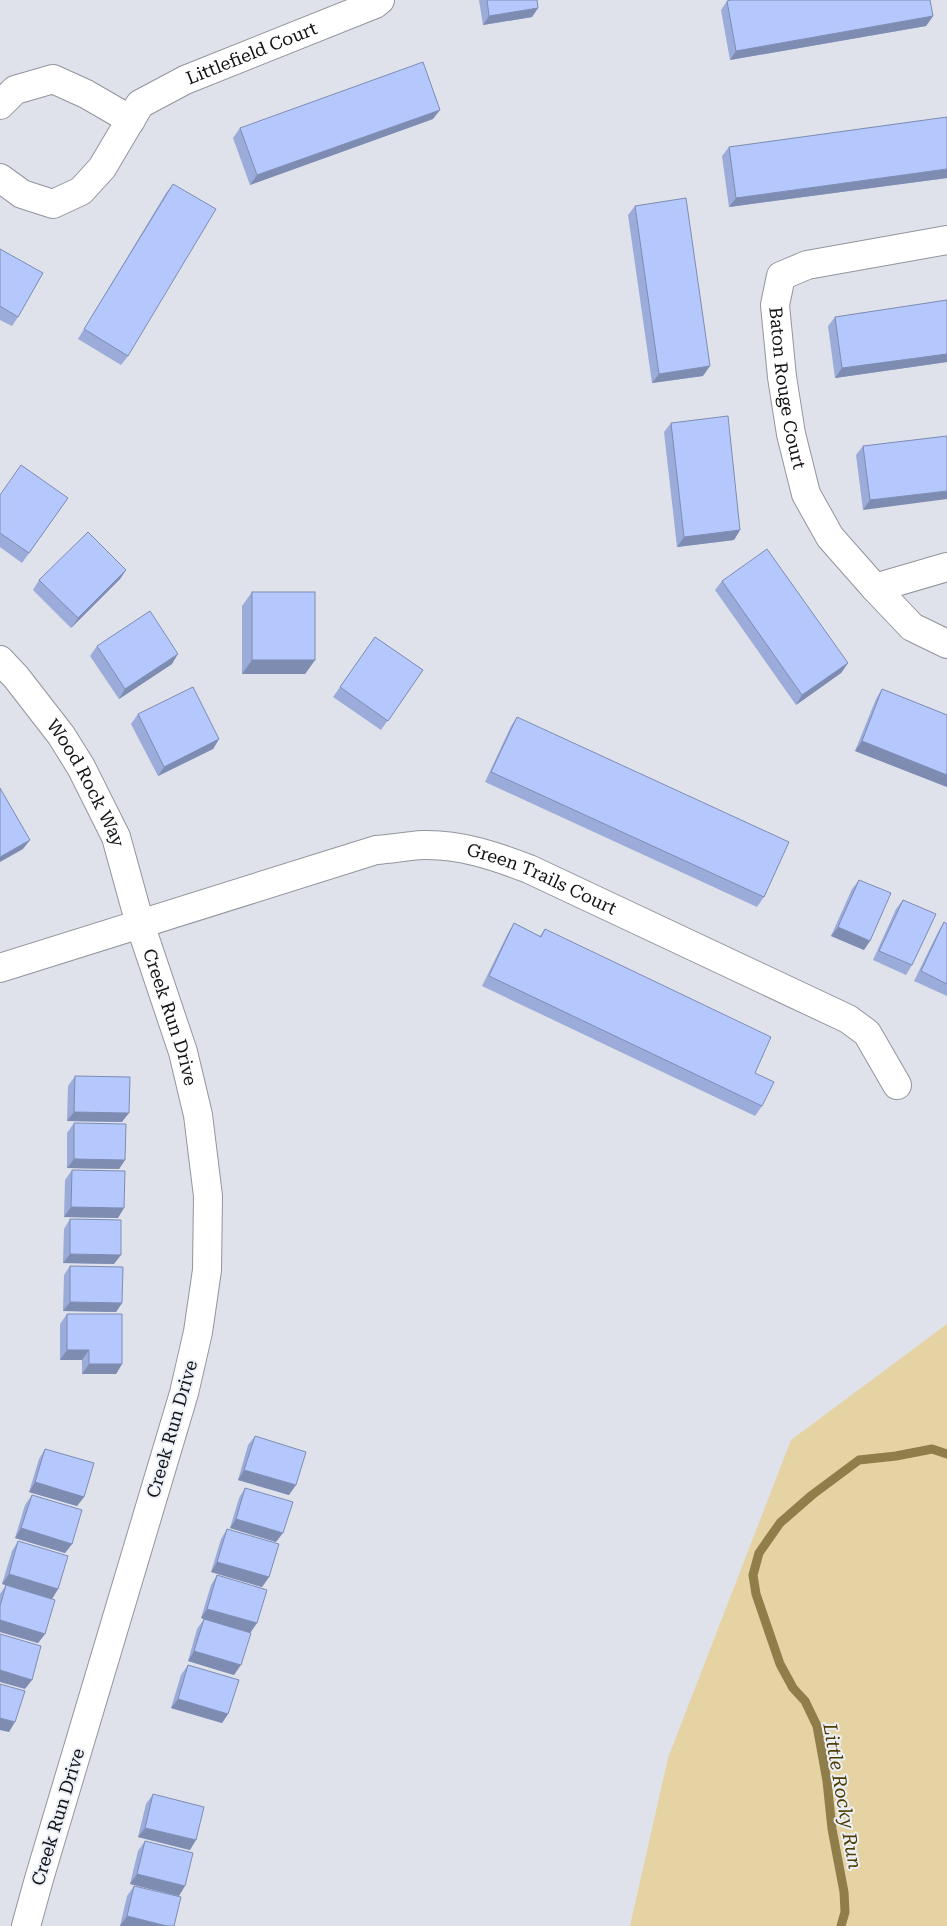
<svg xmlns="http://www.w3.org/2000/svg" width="947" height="1926" font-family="'Roboto Serif',serif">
	<rect width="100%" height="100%" fill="#dfe2eb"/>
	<polygon fill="#e5d3a3" points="947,1324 947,1926 630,1926 668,1758 791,1440"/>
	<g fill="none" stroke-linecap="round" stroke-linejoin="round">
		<polyline stroke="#8f7d4a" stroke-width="9" points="841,1926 845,1912 844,1892 832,1829 827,1781 817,1726 805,1701 793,1688 780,1664 756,1594 753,1575 759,1553 780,1523 812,1495 859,1460 896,1456 932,1449 947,1454"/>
		<g stroke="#92959d" stroke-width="30">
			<g id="minor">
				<polyline points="0,105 15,90 53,79 86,94 131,120"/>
				<path id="s1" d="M0,178l22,16 31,10 28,-13 21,-23 38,-64 45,-24 190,-76 5,-4"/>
				<path id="s2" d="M947,240l-140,25 -26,11 -6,29 7,72 9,57 15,60 24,43 45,51 37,39 35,17"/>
				<polyline points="875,588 947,567"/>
				<path id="s3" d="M0,660l16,17 45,58 20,32 35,70 24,87 43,128 15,63 10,81 -1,74 -9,62 -14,61 -145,486 -13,47"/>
				<path id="s4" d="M0,968l376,-118c15,-1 31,-4 47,-5 37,-1 72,11 106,24l319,150 19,14 30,52"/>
			</g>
		</g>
		<use href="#minor" stroke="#fff" stroke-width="28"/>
	</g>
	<g fill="#9bacda">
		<polygon points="479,0 537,0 538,8 532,17 483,25"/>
		<polygon points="727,1 933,16 926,26 730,60 721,10"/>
		<polygon points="947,117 947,178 729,207 722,156 729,147"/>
		<polygon points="433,119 250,185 233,138 240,128"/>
		<polygon points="173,184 128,356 121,365 78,339 166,193"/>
		<polygon points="635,206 703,376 652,383 628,215"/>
		<polygon points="0,249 18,317 12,326 0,320"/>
		<polygon points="947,300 947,362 835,378 828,326 835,317"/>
		<polygon points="671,423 740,530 734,540 677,547 664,432"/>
		<polygon points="947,436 863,510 856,455 863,446"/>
		<polygon points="0,495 68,498 22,563 0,547"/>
		<polygon points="126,570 120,579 71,628 33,590 39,580"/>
		<polygon points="722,581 848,663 841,673 796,705 715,590"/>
		<polygon points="252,592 315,660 305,674 242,674 242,606"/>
		<polygon points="375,637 423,670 381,730 333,697"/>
		<polygon points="97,646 172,664 119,699 90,656"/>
		<polygon points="882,689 947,715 947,787 855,751 876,699"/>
		<polygon points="138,714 219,739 213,749 158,776 131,724"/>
		<polygon points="517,717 764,897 757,907 485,782 511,726"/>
		<polygon points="859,880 864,950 831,936 852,889"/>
		<polygon points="903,900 912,965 906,975 873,960 896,909"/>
		<polygon points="944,922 947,924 947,996 914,981 938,932"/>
		<polygon points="514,923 540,936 545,929 755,1073 762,1106 755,1116 482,986 508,933"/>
		<polygon points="75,1076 122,1122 67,1121 68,1086"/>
		<polygon points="74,1123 125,1160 119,1169 67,1168 67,1133"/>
		<polygon points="72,1170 118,1218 64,1217 65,1180"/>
		<polygon points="70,1219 114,1264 63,1263 64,1229"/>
		<polygon points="70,1266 122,1303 116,1312 63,1311 64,1275"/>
		<polygon points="67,1314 122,1364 116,1374 82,1374 82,1360 60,1360 60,1324"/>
		<polygon points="255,1436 289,1495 238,1480 248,1445"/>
		<polygon points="45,1449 84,1497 77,1506 29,1492 39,1459"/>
		<polygon points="245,1488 276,1542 230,1528 239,1498"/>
		<polygon points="32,1495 72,1544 65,1553 15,1538 25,1505"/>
		<polygon points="227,1529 269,1577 262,1587 211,1572 221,1539"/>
		<polygon points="18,1541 58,1589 52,1599 2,1584 12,1551"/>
		<polygon points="217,1575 257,1623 250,1633 234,1675 188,1661 197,1629 204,1619 241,1630 201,1618 211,1585"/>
		<polygon points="6,1585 45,1634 38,1643 0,1632 0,1594"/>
		<polygon points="188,1665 228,1714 222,1723 171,1708 181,1675"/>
		<polygon points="153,1794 190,1850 138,1837 146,1804"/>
		<polygon points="145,1841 179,1896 130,1884 138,1851"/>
		<polygon points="134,1886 174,1926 120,1926 127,1896"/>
	</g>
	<g fill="#7e8cb2">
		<polygon points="538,8 532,17 483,25 489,16"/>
		<polygon points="933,16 926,26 730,60 736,51"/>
		<polygon points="440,110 433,119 250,185 257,175"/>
		<polygon points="947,169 947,178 729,207 736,198"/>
		<polygon points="947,354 947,362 835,378 842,368"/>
		<polygon points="710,366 703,376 652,383 659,374"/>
		<polygon points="947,491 947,499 863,510 870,500"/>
		<polygon points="740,530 734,540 677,547 684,537"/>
		<polygon points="126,570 120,579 71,628 78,618"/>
		<polygon points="178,654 172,664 119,699 125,689"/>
		<polygon points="252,660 315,660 305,674 242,674"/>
		<polygon points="848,663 841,673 796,705 802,695"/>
		<polygon points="219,739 213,749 158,776 164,767"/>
		<polygon points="862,741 947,775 947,787 855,751"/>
		<polygon points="30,840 23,849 0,862 0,857"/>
		<polygon points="838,927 870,941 864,950 831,936"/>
		<polygon points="74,1112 129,1113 122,1122 67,1121"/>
		<polygon points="74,1159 125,1160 119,1169 67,1168"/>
		<polygon points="71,1207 124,1208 118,1218 64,1217"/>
		<polygon points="70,1254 121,1255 114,1264 63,1263"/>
		<polygon points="70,1302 122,1303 116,1312 63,1311"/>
		<polygon points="67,1350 89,1350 82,1360 60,1360"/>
		<polygon points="89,1364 122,1364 116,1374 82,1374"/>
		<polygon points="244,1470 296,1485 289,1495 238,1480"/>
		<polygon points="35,1482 84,1497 77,1506 29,1492"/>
		<polygon points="236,1519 283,1533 276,1542 230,1528"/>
		<polygon points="21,1528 72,1544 65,1553 15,1538"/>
		<polygon points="217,1562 269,1577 262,1587 211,1572"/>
		<polygon points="9,1574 58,1589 52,1599 2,1584"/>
		<polygon points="207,1609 257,1623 250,1633 201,1618"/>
		<polygon points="0,1620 45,1634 38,1643 0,1632"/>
		<polygon points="194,1651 241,1665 234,1675 188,1661"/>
		<polygon points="0,1670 32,1680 25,1689 0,1682"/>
		<polygon points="178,1699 228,1714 222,1723 171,1708"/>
		<polygon points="0,1718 15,1722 9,1732 0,1730"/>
		<polygon points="145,1828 196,1840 190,1850 138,1837"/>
		<polygon points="137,1874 185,1886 179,1896 130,1884"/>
		<polygon points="127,1916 167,1926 120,1926"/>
	</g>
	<g fill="#b4c8fe" stroke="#7e8cb2">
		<polygon points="487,0 537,0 538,8 489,16"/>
		<polygon points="731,0 930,0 933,16 736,51 727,1"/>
		<polygon points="423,62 440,110 257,175 240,128"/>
		<polygon points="947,117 947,169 736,198 729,147"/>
		<polygon points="173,184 216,209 128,356 84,329"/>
		<polygon points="686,198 710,366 659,374 635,206"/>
		<polygon points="0,249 43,273 18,317 0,306"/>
		<polygon points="947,300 947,354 842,368 835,317"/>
		<polygon points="728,416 740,530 684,537 671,423"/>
		<polygon points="947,436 947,491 870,500 863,446"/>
		<polygon points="21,465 68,498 29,553 0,533 0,495"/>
		<polygon points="88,532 126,570 78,618 39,580"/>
		<polygon points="767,549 848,663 802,695 722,581"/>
		<rect x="252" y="592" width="63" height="68"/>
		<polygon points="150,611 178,654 125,689 97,646"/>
		<polygon points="375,637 423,670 388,721 340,687"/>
		<polygon points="193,687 219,739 164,767 138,714"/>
		<polygon points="882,689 947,715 947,775 862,741"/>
		<polygon points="517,717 789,842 764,897 491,772"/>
		<polygon points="0,788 30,840 0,857"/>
		<polygon points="859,880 891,893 870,941 838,927"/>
		<polygon points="903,900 936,914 912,965 879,951"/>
		<polygon points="944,922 947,924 947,984 921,971"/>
		<polygon points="514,923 541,937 545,929 771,1037 755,1073 774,1082 762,1106 489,976"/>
		<polygon points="75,1076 130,1077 129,1113 74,1112"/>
		<polygon points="74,1123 126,1124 125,1160 74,1159"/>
		<polygon points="72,1170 125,1171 124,1208 71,1207"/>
		<polygon points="70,1219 121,1220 121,1255 70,1254"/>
		<polygon points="70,1266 123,1267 122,1303 70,1302"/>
		<polygon points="67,1314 122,1314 122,1364 89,1364 89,1350 67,1350"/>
		<polygon points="255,1436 306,1452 296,1485 244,1470"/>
		<polygon points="45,1449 94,1463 84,1497 35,1482"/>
		<polygon points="245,1488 293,1502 283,1533 236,1519"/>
		<polygon points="32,1495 82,1510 72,1544 21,1528"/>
		<polygon points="227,1529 279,1544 269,1577 217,1562"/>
		<polygon points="18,1541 68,1556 58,1589 9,1574"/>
		<polygon points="217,1575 267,1590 257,1623 207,1609"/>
		<polygon points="6,1585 55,1600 45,1634 0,1620 0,1606"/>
		<polygon points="204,1619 251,1633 241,1665 194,1651"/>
		<polygon points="0,1634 41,1646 32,1680 0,1670"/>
		<polygon points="188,1665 239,1680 228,1714 178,1699"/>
		<polygon points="0,1684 25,1691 15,1722 0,1718"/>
		<polygon points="153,1794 204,1807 196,1840 145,1828"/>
		<polygon points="145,1841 193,1853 185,1886 137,1874"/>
		<polygon points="134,1886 181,1897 174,1926 167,1926 127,1916"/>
	</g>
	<g text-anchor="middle" stroke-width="4" stroke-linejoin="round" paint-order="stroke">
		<g font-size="18" fill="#121315" stroke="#ecf0f8">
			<text dy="6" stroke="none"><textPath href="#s1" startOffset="319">Littlefield Court</textPath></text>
			<text dy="6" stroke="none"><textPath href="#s2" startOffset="284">Baton Rouge Court</textPath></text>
			<text dy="6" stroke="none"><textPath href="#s3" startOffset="151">Wood Rock Way</textPath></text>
			<text dy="6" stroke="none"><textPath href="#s4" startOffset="566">Green Trails Court</textPath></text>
			<text dy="6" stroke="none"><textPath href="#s3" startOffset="401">Creek Run Drive</textPath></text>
			<text transform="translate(172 1429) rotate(-74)" y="6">Creek Run Drive</text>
			<text transform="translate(58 1817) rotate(-73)" y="6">Creek Run Drive</text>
		</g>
		<g font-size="19" font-style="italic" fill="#4f3d00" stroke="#ecf0f8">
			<text transform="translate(843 1796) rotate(80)" y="7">Little Rocky Run</text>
		</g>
	</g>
</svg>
